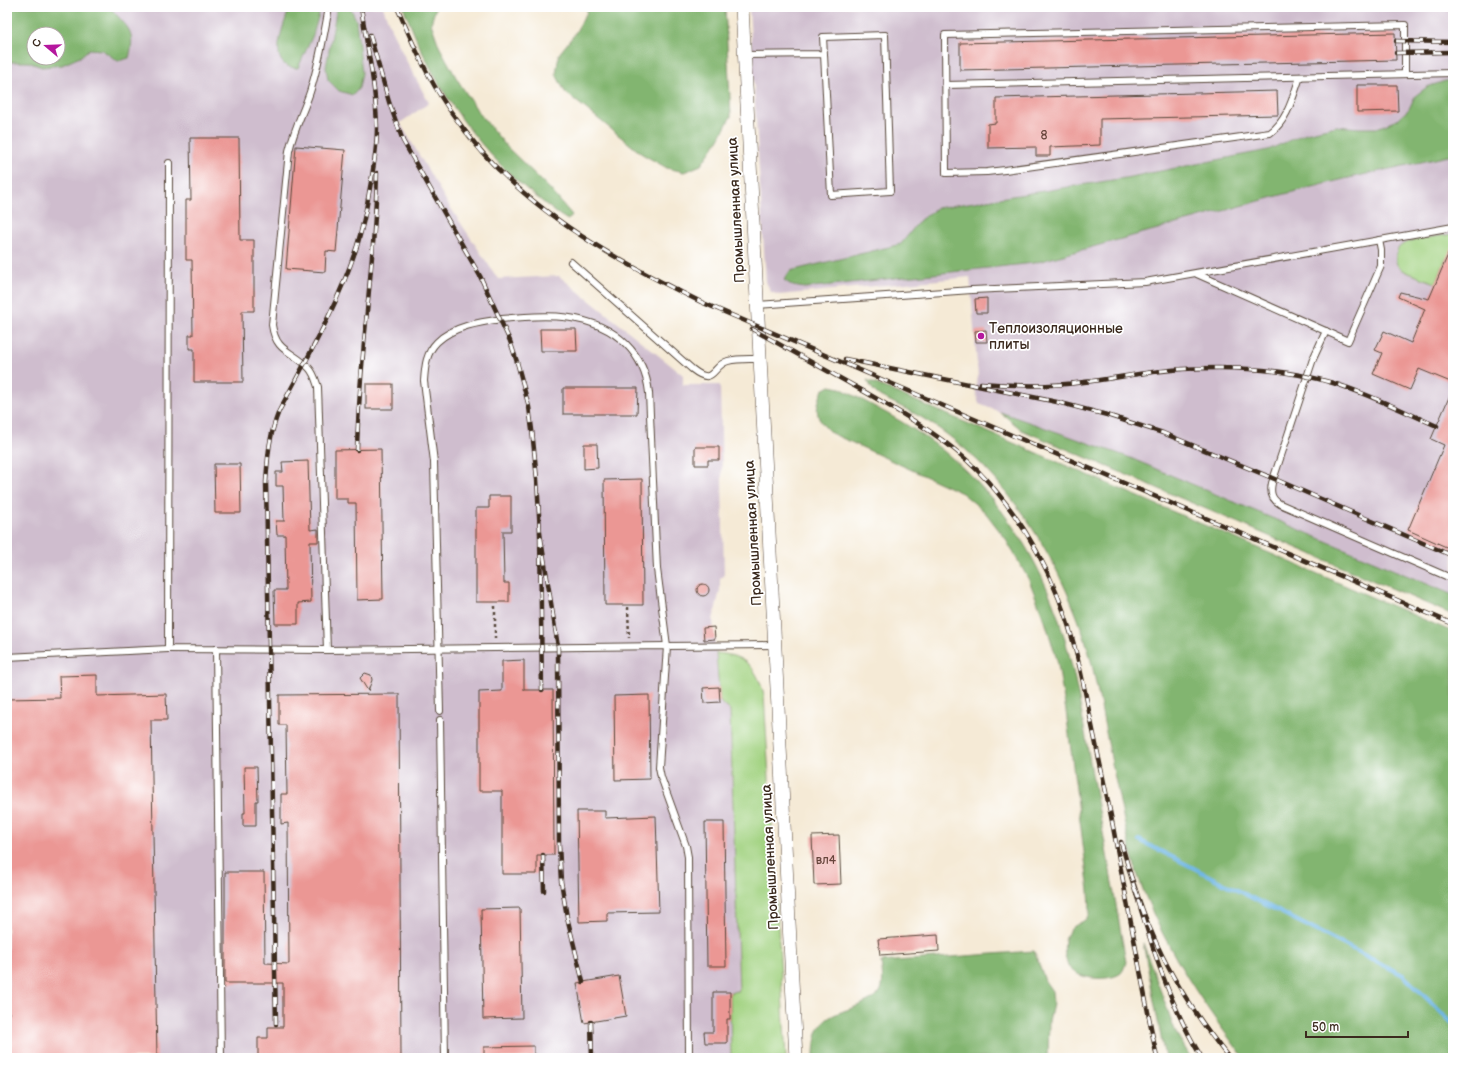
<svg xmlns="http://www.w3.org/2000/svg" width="1460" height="1065" font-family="'Balsamiq Sans',sans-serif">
	<rect width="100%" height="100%" fill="#fff"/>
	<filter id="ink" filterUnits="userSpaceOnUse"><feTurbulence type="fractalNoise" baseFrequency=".025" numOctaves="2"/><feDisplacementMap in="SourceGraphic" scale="8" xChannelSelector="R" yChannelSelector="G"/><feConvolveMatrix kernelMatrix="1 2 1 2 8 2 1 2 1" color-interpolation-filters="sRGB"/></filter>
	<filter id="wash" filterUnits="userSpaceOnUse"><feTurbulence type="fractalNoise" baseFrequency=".012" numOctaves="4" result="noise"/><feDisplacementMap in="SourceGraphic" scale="16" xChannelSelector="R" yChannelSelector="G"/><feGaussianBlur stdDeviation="0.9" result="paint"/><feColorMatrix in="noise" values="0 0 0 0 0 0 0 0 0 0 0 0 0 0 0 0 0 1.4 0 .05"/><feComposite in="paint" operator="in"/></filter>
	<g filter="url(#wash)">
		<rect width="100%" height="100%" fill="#f5ead6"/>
		<!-- industrial -->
		<g fill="#cfbdce" fill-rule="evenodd">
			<path d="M 7,7 L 383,7 L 392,31 L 408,64 L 429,103 L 400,123 L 448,204 L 498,279 L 559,276 L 683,375 L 683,385 L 720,385 L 724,576 L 720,578 L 720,590 L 713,620 L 720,702 L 730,710 L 739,991 L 730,992 L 731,1058 L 7,1058 ZM 34,34 L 58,34 L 58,58 L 34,58 Z"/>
			<polygon points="749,7 1453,7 1453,595 1128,457 1000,412 979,404 975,389 978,377 970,277 779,295 771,292 766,282"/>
		</g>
		<!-- green -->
		<g fill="#a3d382" stroke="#6f7e50">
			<path d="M 1453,234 L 1453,261 L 1446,258 L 1436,283 C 1425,279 1411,275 1401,269 C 1397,266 1396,263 1396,259 C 1396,253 1397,248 1402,245 C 1410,239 1441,236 1453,234 Z"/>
			<path d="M 716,653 C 745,655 757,667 764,695 L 786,1058 L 731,1058 L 730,992 L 739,991 L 730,710 L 720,702 Z"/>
		</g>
		<!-- forest -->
		<g fill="#82b570" stroke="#5e7047" fill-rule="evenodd">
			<path d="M 7,7 L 110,7 C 126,28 137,28 129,58 L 118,61 L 102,50 L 89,49 L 80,57 L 62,65 L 42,67 L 28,62 L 10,62 L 7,65 ZM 34,34 L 58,34 L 58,58 L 34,58 Z"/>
			<path d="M 290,7 L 321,7 L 313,35 L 298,68 C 264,68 284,25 290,7 Z"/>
			<polygon points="337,7 348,7 352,11 356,20 362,73 359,88 353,95 339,91 328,80 326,67"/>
			<path d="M 403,7 L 436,7 L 431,23 L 439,46 L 457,79 L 479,113 L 507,147 L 549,188 L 572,215 L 568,220 C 556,214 545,203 534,195 C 490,160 453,113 428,63 C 418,45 411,26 403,7 Z"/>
			<polygon points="585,7 725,7 731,116 719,139 701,165 684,172 667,168 642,154 565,92 556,74 559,54 574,35 587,12"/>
			<polygon points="1453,80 1453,155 1344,179 1281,195 1034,263 804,288 793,286 784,280 790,271 901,244 920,220 937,208 1125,178 1268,150 1306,133 1336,126 1360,128 1377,128 1397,120 1409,109 1415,96 1427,87 1445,81"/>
			<path d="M 867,380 L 1453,632 L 1453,1058 L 1244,1058 C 1201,1002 1160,941 1137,873 C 1130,852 1126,829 1121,807 C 1111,761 1103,714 1093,669 C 1085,633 1071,599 1055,567 C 1025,510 984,457 929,422 C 917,414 903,408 890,401 C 886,399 880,397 876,393 C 872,390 870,384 867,380 Z"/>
			<path d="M 830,386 L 840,388 C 873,406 906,422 936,445 C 992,488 1034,548 1057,614 C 1075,666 1083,721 1092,774 C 1104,836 1115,899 1126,962 C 1125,965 1124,970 1121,973 C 1110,982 1074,980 1068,965 C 1063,953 1062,936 1073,927 C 1077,924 1083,922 1086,919 C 1092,911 1089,900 1089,891 L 1066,711 L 1057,660 L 1045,621 L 1029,580 L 1005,538 L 985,512 L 962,493 L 831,433 C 815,418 814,410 823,390 Z"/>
			<polygon points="1000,412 1128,457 1453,595 1453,615 1022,430"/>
			<polygon points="1143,943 1176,1033 1191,1058 1165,1058"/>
			<path d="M 1034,951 L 1045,981 L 1052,991 L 1053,1003 L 1049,1021 L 1048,1058 L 814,1058 C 814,1009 837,1018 870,1000 C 875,998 879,995 881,990 C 884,982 882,971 881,962 Z"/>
		</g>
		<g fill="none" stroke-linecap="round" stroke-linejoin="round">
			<!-- stream -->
			<polyline stroke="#70b7e7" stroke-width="4" points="1139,840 1403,975 1453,1024"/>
		</g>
		<g id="blocks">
			<!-- building -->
			<g fill="#eb9794">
				<polygon points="1395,33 1396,60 960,70 960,43"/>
				<polygon points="1357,85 1397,85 1398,111 1357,112"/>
				<polygon points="1277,91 1278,115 1100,119 1100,145 1050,147 1050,156 1036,156 1036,147 988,148 988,124 996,123 996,98"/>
				<polygon points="190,138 239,138 240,240 254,240 254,311 242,311 243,382 194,382 194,349 189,349 189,335 193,335 192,260 186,260 186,200 191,200"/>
				<polygon points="296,146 345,150 336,252 326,251 325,272 286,269"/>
				<polygon points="1453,243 1453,383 1419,369 1410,390 1373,374 1382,353 1375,350 1384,331 1411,343 1425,309 1398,297 1400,292 1429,299"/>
				<polygon points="987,298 987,313 976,313 975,299"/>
				<polygon points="540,329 576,329 577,351 541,351"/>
				<polygon points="986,330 987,342 976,342 975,331"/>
				<rect x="366" y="384" width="27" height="25"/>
				<polygon points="563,388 638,388 637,414 563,414"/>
				<polygon points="1453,388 1453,550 1408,530 1444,445 1431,439"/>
				<polygon points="584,444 597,444 598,468 584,469"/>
				<polygon points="695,447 719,447 719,460 708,460 708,465 695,465"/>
				<polygon points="381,449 383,599 357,600 356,503 348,503 348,499 335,499 335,450"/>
				<polygon points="308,461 310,530 318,529 318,542 310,542 311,602 298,603 298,624 275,624 274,590 286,590 285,535 277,535 276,521 284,521 283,486 276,486 276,472 283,472 282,462"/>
				<polygon points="214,464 240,464 241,513 215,513"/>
				<polygon points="642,479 643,605 605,605 604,480"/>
				<polygon points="489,496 511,496 511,531 503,531 504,583 509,583 509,602 476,602 476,508 489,508"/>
				<circle cx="703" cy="590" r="6"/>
				<polygon points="714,627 715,639 704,640 703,628"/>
				<polygon points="524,660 524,690 553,690 554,855 537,855 537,874 502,874 502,791 479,791 479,692 502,691 502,661"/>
				<polygon points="365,673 371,675 372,680 368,691 360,678"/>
				<polygon points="97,675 97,696 166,694 167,720 151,720 157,1058 10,1058 7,915 7,699 60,698 59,676"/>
				<polygon points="719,687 720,702 704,703 703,688"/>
				<polygon points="399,694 401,1058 258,1058 258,1038 268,1038 268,1027 283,1027 283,983 225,983 225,872 264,872 265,963 289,964 288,823 281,824 281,794 287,794 286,725 279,725 279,695"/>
				<polygon points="649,695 650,779 615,780 614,696"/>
				<polygon points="244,767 257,767 258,801 256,801 256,826 243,826 243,813 245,813"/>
				<polygon points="577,811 605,811 605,818 656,816 659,912 607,913 607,921 579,922"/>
				<polygon points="705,822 724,822 726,966 707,966"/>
				<polygon points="839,835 841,884 814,885 812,836"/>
				<polygon points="520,908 522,1018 483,1019 481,909"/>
				<polygon points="938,935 939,951 880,955 878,939"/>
				<polygon points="619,976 626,1016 584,1023 577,983"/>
				<polygon points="713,992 730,992 730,1019 727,1019 727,1043 705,1043 704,1032 713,1032"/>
				<polygon points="534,1046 534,1058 484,1058 484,1047"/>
			</g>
		</g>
	</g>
	<g filter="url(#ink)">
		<use href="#blocks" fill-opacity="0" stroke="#57473a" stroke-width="1"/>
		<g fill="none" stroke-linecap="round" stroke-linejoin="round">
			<!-- lane casing -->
			<g stroke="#57473a" stroke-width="8">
				<g id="lane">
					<polyline points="744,55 824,54 823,37 885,35 890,191 831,195 824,54"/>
					<path d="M 1300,77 C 1293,96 1288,120 1270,133 L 1005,170 L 987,172 L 946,173 L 945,35 L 1405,25 L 1405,74"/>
					<polyline points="946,85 1453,73"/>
					<polyline points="169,163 168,649 327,650 667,646 659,767 661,777 686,846 688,857 689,1058"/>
					<path d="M 571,262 L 692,369 C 715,387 711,366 728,361 C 738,358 750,359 760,359"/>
					<polyline points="1197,274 1348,341 1381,266 1381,250 1379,240"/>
					<polyline points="757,305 972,290 1145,282 1453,227"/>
					<path d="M 1326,331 L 1313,359 L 1272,483 C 1270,492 1271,499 1280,504 L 1453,579"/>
					<polyline points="216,649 221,1058"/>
					<path d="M 327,650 L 318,387 C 316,381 314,373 309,368 C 292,350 276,353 272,325 L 289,151 C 294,129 303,113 310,92 C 319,64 324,36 329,7"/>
					<polyline points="7,657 168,649"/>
					<path d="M 440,711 L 434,462 L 424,381 C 425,366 426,353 437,342 C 453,326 481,322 502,319 C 545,314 594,312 626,344 C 640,358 647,373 649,393 L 657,569 L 667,646 L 775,645"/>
					<polyline points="440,720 445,1058"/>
				</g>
			</g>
			<!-- street casing -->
			<g stroke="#57473a" stroke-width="14">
				<polyline id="street" points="742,7 796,1058"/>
			</g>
			<!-- path -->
			<g stroke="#57473a" stroke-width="2.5" stroke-dasharray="3 3" stroke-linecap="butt">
				<polyline points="495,606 495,639"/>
				<polyline points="628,607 629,638"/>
			</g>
			<!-- lane -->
			<use href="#lane" stroke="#fff" stroke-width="6"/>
			<!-- street -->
			<use href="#street" stroke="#fff" stroke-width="13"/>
			<!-- rail casing -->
			<g stroke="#3b2a1e" stroke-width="4.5">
				<g id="rail">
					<path d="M 397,7 C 412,42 427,77 449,109 C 464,130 480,152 499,170 C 557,228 628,266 701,302 L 1453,624"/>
					<polyline points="370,35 389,102 403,141 480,276 510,341 517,362 529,407 532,430 537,479 540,533"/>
					<polyline points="1396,41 1453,42"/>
					<polyline points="1396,53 1453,52"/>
					<path d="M 752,329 C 790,350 828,371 865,392 C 905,415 946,438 978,471 C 1013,507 1041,553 1059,599 C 1074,637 1082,676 1090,716 C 1097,749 1104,783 1111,816 C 1126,897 1141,978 1157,1058"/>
					<polyline points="845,359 1057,402 1107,415 1163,433 1277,480 1453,556"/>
					<path d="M 981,383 C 1015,386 1050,387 1084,382 C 1117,378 1150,371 1183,369 C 1232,366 1286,369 1333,383 C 1369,394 1403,411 1437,426"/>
					<path d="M 357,450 C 359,357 375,265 377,173"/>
					<polyline points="542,690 540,533 558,647 559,845 561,881 567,917 583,982"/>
					<polyline points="1121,842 1130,873"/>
					<polyline points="543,855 544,891"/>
					<polyline points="591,1022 592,1058"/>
					<path d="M 276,1024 L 266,482 C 268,454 269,436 279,411 C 308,357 338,305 357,246 C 362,229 366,211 369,193 C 373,172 377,149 377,127 C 376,87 367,47 361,7"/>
					<path d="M 1202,1058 C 1167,1001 1149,937 1130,873 C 1137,893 1143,914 1152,933 C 1171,979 1198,1019 1229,1058"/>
				</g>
			</g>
			<!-- rail -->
			<use href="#rail" stroke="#fff" stroke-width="3" stroke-dasharray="9" stroke-linecap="butt"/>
		</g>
	</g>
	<!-- markers -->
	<circle fill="#b5179e" stroke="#fff" stroke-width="1.5" cx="981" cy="336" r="4"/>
	<g text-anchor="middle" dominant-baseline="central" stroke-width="3.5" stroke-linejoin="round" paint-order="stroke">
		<!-- number labels -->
		<g font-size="12" fill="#67453c">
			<text x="1044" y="135">8</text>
			<text x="826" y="860">вл4</text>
		</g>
		<!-- street labels -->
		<g font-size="14" fill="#3b2a1e" stroke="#fff">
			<text transform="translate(736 210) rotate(-93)">Промышленная улица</text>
			<text transform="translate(753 533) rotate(-93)">Промышленная улица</text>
			<text transform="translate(770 857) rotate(-93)">Промышленная улица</text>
		</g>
		<!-- poi labels -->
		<g font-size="14" fill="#3b2a1e" stroke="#fff" text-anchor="start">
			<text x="989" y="328">Теплоизоляционные<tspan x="989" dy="16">плиты</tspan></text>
		</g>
	</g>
	<!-- margin -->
	<rect width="1460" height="1065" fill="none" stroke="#fff" stroke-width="24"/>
	<!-- north arrow -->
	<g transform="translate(46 46) rotate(289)"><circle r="19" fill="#ffffff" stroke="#b1aaa5"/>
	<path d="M0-3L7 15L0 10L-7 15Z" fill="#b5179e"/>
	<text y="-6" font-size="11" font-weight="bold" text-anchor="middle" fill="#3b2a1e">С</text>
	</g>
	<!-- scale -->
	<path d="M1306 1031v6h102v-6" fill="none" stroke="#3b2a1e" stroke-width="2"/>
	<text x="1312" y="1031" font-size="12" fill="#3b2a1e" stroke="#ffffff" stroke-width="3" paint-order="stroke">50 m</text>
</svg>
